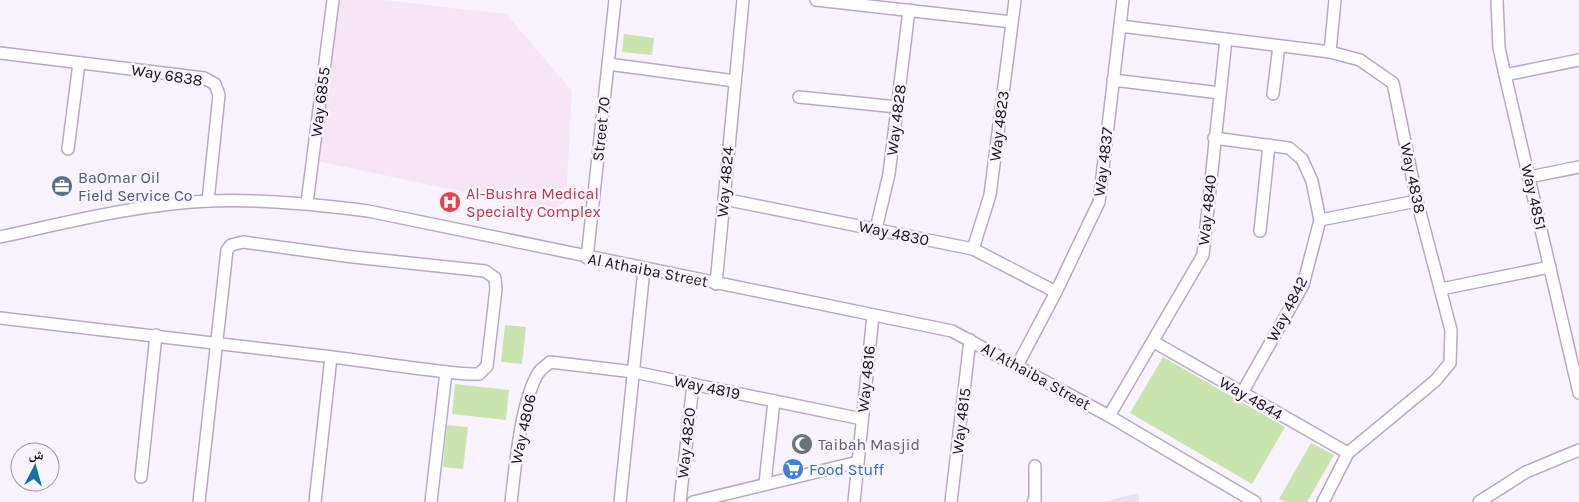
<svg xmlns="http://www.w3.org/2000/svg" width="1579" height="502" font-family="Karla,'Noto Naskh Arabic',sans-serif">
	<rect width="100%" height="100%" fill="#f8f3ff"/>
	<!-- built -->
	<polygon fill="#e9e2f1" points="1138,493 1139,502 1103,502"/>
	<!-- industrial -->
	<polygon fill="#f6e5f7" points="336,0 384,0 506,14 572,91 566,201 553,211 317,161"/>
	<!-- green -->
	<g fill="#c9e4ad">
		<polygon points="624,34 654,38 652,55 622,52"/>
		<polygon points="505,325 526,327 522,364 501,362"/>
		<polygon points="1163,357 1285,427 1252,484 1130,413"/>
		<polygon points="455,384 509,390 506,420 452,414"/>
		<polygon points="447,425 468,427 463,469 443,467"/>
		<polygon points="1311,443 1334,455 1307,502 1285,502 1279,499"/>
	</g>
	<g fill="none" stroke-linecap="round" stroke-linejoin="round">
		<!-- minor casing -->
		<g stroke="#b8aac7" stroke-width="14">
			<g id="minor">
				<polyline points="816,0 1012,22"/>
				<polyline points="1497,0 1499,48 1505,75 1579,393"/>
				<polyline points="1120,26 1330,52 1360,60 1393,83 1417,201 1451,330 1450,363 1435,381 1348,453 1323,502"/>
				<polyline points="1330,52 1335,0"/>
				<polyline points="0,53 204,78 215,84 219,95 208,201"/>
				<polyline points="608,64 735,81"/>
				<polyline points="1505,75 1579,60"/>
				<polyline points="1113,80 1220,93"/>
				<polyline points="1273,94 1279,46"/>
				<polyline points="799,97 897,107"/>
				<polyline points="1214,138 1289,148 1302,159 1312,181 1320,220 1303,285 1242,393"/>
				<polyline points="68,149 79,63"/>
				<polyline points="1529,177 1579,167"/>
				<polyline points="724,199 973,249 1056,292"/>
				<polyline points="307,203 333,0"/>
				<polyline points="1320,220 1417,201"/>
				<polyline points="876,229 889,174 909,10"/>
				<polyline points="1260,231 1269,145"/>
				<path d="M 0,237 C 69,222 139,204 209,201 C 263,199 315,204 368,211 L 952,331 L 1109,416 L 1255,502"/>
				<polyline points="973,249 990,195 1015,0"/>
				<polyline points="587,258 615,0"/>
				<polyline points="716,284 743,0"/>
				<polyline points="1441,289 1550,267"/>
				<path d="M 0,318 C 108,330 216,343 324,356 C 357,360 390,365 422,369 C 441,371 460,375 479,374 L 487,366 L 496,289 L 495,278 L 485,271 L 353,257 L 243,242 L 231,245 L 227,250 L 199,502"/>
				<polyline points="1154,342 1348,453"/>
				<polyline points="1017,366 1056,292 1099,202 1123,0"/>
				<polyline points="1109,416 1203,255 1226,39"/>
				<polyline points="141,477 156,335"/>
				<polyline points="765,483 774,401"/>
				<polyline points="315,502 331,357"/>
				<polyline points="431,502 446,372"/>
				<path d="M 511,502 C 515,469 521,399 539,372 C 542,368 547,365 550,362 L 634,372 L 862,419"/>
				<polyline points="620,502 644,269"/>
				<polyline points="680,502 693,384"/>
				<polyline points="693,502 858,462"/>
				<polyline points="854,502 873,315"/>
				<polyline points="951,502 970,340"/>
				<polyline points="1033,502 1035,500 1035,466"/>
				<polyline points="1479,502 1526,472 1579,450"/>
			</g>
		</g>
		<!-- minor -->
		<use href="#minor" stroke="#fff" stroke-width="11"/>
	</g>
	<!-- icons -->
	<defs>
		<g id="office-disc" transform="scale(1.125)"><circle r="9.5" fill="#5c6f8a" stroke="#f8f3ff"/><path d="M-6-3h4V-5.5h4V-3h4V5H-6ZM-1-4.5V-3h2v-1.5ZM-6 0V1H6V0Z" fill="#fff"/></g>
		<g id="hospital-disc" transform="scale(1.125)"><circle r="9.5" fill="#e0444e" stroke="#f8f3ff"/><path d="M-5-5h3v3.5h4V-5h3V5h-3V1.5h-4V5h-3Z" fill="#fff"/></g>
		<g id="mosque-disc" transform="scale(1.125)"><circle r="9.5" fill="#6b7280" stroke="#f8f3ff"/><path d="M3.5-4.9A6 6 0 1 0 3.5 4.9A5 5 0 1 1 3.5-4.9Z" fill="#fff"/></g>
		<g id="supermarket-disc" transform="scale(1.125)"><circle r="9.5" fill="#3f7fe0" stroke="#f8f3ff"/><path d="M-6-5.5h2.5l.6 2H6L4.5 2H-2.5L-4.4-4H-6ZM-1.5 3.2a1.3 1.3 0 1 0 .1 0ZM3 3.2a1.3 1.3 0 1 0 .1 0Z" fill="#fff"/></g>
	</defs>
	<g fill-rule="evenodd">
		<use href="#office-disc" x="62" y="186"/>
		<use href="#hospital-disc" x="450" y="202"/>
		<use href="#mosque-disc" x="802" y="444"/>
		<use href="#supermarket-disc" x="793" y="469"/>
	</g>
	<g text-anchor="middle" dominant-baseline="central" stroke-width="5" stroke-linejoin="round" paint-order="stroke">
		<!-- street labels -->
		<g font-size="16" fill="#17121c" stroke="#f8f3ff">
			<text transform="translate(167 75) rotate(9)">Way 6838</text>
			<text transform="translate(320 102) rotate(-83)">Way 6855</text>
			<text transform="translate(896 120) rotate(-83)">Way 4828</text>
			<text transform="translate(999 126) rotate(-83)">Way 4823</text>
			<text transform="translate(601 129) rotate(-84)">Street 70</text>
			<text transform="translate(1103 162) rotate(-83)">Way 4837</text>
			<text transform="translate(1413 178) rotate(78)">Way 4838</text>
			<text transform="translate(725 182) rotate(-85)">Way 4824</text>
			<text transform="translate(1534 197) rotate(77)">Way 4851</text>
			<text transform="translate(1207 210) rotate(-84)">Way 4840</text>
			<text transform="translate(894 233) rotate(12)">Way 4830</text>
			<text transform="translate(648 270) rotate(11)">Al Athaiba Street</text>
			<text transform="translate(1287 309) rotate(-63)">Way 4842</text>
			<text transform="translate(1036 376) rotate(29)">Al Athaiba Street</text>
			<text transform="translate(866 379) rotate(-84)">Way 4816</text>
			<text transform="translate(707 387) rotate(12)">Way 4819</text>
			<text transform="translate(1251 398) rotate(30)">Way 4844</text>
			<text transform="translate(961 421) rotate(-83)">Way 4815</text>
			<text transform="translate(523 429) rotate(-78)">Way 4806</text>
			<text transform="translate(686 443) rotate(-84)">Way 4820</text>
		</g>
		<!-- service labels -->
		<g font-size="16" fill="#4e5e75" stroke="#f8f3ff" text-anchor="start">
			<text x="78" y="177">BaOmar Oil<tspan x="78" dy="18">Field Service Co</tspan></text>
		</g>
		<!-- health labels -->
		<g font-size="16" fill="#be3a42" stroke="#f8f3ff" text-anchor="start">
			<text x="466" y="193">Al-Bushra Medical<tspan x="466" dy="18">Specialty Complex</tspan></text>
		</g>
		<!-- worship labels -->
		<g font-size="16" fill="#5b616d" stroke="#f8f3ff" text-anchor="start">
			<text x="818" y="444">Taibah Masjid</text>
		</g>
		<!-- shop labels -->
		<g font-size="16" fill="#366cbe" stroke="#f8f3ff" text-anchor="start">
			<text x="809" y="469">Food Stuff</text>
		</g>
	</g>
	<!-- north arrow -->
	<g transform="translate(35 467) rotate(6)"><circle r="24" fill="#f8f3ff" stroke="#9e99a4"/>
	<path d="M0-4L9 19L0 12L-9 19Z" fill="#1273a0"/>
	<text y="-8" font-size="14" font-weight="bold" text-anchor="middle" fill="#17121c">ش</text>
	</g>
</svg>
